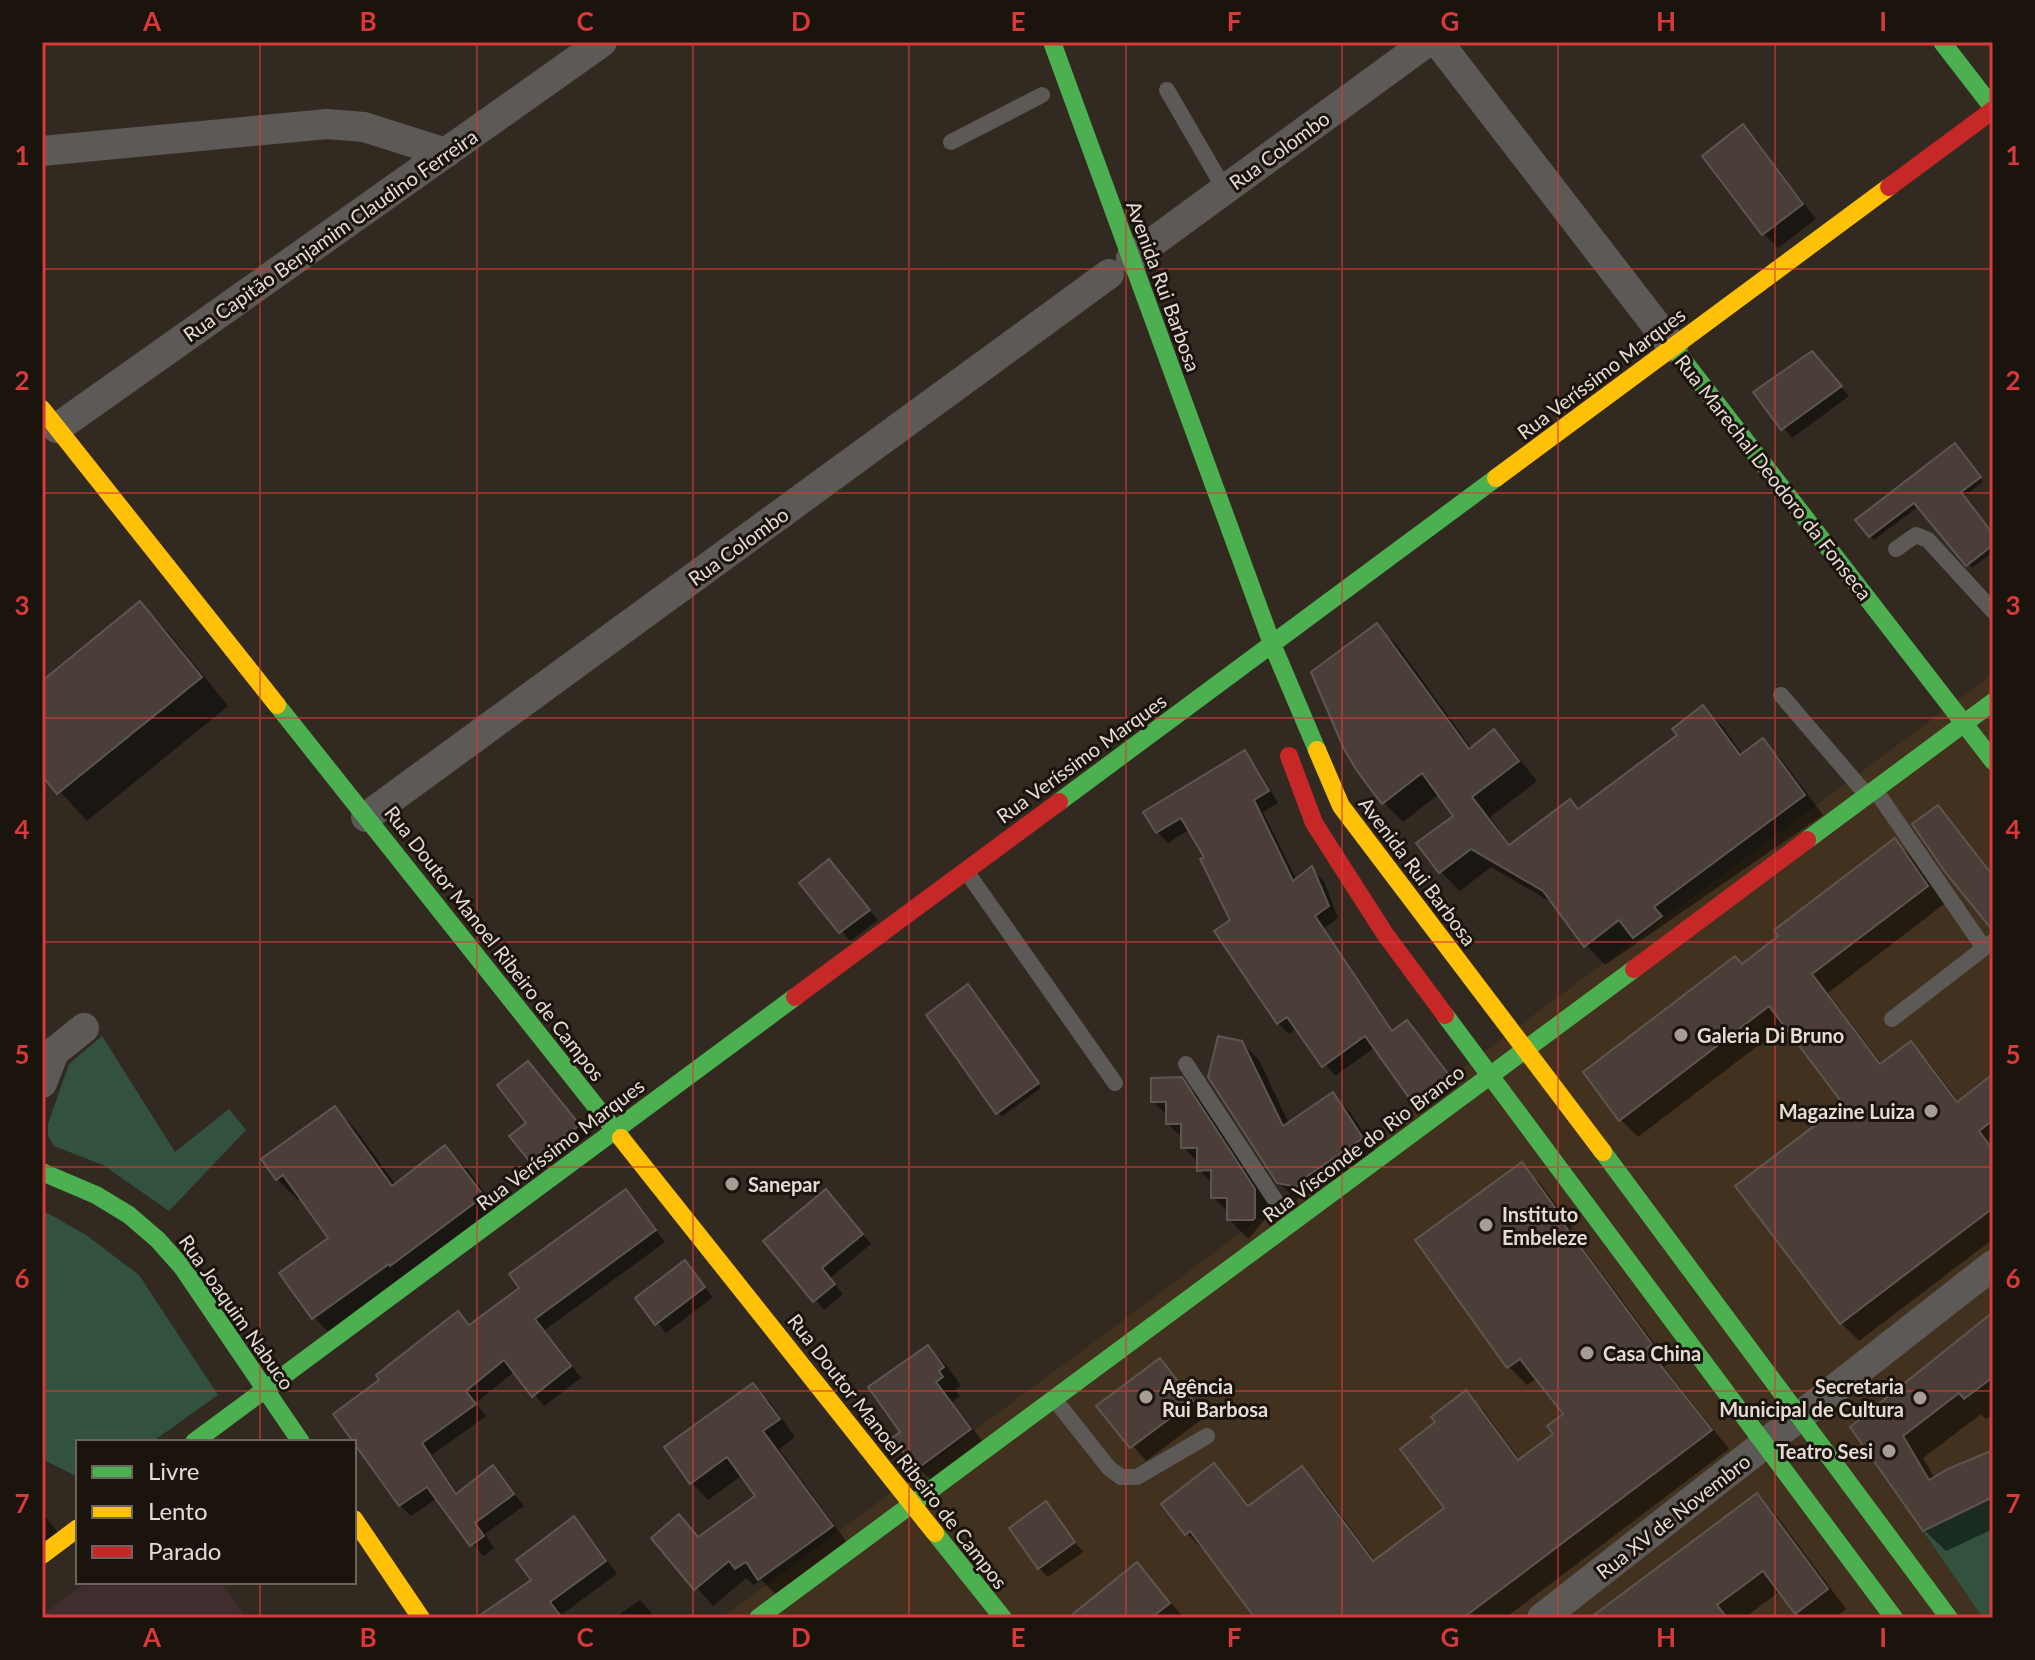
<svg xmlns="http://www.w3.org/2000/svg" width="2035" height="1660" font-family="Lato,sans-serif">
	<rect width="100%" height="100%" fill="#322a21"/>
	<!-- built -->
	<polygon fill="#42311e" points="1993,674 1993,1618 722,1618"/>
	<!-- education -->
	<polygon fill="#402d2e" points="87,1582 220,1582 246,1618 42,1618 42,1615"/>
	<!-- green -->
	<g fill="#32513e">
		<polygon points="102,1036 175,1152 229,1109 246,1130 169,1211 103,1165 54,1146 48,1136 48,1124 69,1064"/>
		<polygon points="42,1210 86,1235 139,1275 218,1395 152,1442 78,1442 78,1477 42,1459"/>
		<polygon points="1993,1499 1993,1618 1983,1618 1923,1531"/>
	</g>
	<!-- shadow -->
	<g fill="#0007">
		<polygon points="1743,127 1757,141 1816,219 1778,248 1764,234 1704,156"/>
		<polygon points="1821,363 1849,396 1792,438 1756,392"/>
		<polygon points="1959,450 1983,482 1963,497 1993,536 1993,552 1972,568 1919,506 1874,540 1858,520"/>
		<polygon points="140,604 168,632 228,706 87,821 42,772 42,684"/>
		<polygon points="1377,626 1397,645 1472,749 1494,732 1513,751 1537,781 1490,817 1511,846 1570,801 1580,811 1680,736 1703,708 1723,727 1743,755 1763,741 1782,760 1823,815 1605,965 1586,945 1556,905 1491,867 1460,891 1440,871 1456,816 1439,794 1403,822 1384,803 1346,748"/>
		<polygon points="1244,753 1255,764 1278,803 1263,812 1297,881 1312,869 1324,881 1338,918 1324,928 1394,1032 1407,1022 1458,1086 1424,1111 1375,1047 1335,1076 1297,1028 1289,1034 1278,1023 1207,857 1190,829 1168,843 1157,832"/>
		<polygon points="1938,807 1993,875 1993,928"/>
		<polygon points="1894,840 1912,858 1944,904 1828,993 1883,1065 1911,1044 1928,1061 1959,1102 1993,1077 1993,1239 1859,1341 1841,1323 1738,1187 1846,1104 1785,1025 1638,1137 1621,1120 1743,966"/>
		<polygon points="838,871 878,920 850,941 802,883"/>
		<polygon points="972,991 1041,1088 1002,1116 998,1112"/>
		<polygon points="1241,1042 1259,1060 1289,1124 1332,1095 1350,1112 1379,1156 1296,1200 1278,1181"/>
		<polygon points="537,1072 587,1136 540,1170 531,1161 529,1123"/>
		<polygon points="1181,1079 1201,1099 1273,1210 1248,1239 1229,1219 1229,1213 1213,1197 1213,1184 1199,1170 1199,1163 1183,1147 1183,1138 1168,1124 1168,1116 1153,1102"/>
		<polygon points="335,1108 356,1130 396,1185 445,1148 467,1169 504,1218 335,1339 314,1317 331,1239 302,1198 298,1200 277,1179"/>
		<polygon points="1522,1165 1540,1183 1573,1228 1570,1230 1669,1363 1664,1367 1729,1449 1505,1618 1257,1618 1207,1550 1205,1552 1187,1533 1214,1465 1251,1507 1302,1469 1320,1487 1376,1562 1447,1509 1438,1423 1466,1393 1484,1411 1521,1461 1555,1434 1566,1414 1537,1378 1527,1385 1509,1367 1418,1241"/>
		<polygon points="626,1191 665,1242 545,1330 581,1378 544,1406 515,1371 476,1403 486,1416 432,1455 458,1494 493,1468 524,1506 485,1534 494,1548 483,1556 437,1498 411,1516 400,1505 336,1415 470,1327 521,1288"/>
		<polygon points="835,1201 871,1244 830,1278 843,1294 824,1310 766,1241"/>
		<polygon points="685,1263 713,1297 666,1333 638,1298"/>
		<polygon points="1993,1314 1993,1414 1986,1419 1981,1414 1923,1458 1935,1479 1993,1450 1993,1529 1946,1551 1924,1530 1853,1427"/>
		<polygon points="928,1347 947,1366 961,1386 955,1390 960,1396 952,1402 988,1448 937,1486 918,1468 902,1433"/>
		<polygon points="1160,1360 1206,1416 1146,1461 1099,1406"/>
		<polygon points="753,1385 770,1402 795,1437 779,1449 848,1544 777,1595 761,1580 754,1585 746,1578 713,1606 654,1538 679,1517 700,1538 758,1497 742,1475 708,1500 691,1482"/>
		<polygon points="1757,1495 1776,1515 1846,1609 1834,1618 1801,1618 1780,1591 1744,1618 1594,1618"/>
		<polygon points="1046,1504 1083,1552 1048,1577 1039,1568"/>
		<polygon points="42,1512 62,1538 42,1553"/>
		<polygon points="574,1519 586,1531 617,1574 561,1615 563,1618 479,1618 534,1581"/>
		<polygon points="1137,1564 1184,1618 1071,1618"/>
		<polygon points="640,1600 656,1618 614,1618"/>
	</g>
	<!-- building -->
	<g fill="#4b3e38" stroke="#5d5550" stroke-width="2">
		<polygon points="1743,124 1803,204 1762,235 1702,156"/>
		<polygon points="1812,351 1842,386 1781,430 1753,392"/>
		<polygon points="1955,443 1981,477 1961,492 1993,534 1993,545 1966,566 1914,503 1869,537 1855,520"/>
		<polygon points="140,601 202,677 57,794 42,776 42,681"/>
		<polygon points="1377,623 1469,749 1494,729 1519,761 1472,797 1509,845 1570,799 1578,809 1677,735 1672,729 1703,705 1740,755 1763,738 1805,795 1654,907 1662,916 1633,938 1619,920 1584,947 1543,891 1471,849 1439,873 1416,843 1453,816 1422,773 1382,804 1357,771 1344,749 1311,672"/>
		<polygon points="1245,750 1269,791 1254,800 1293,881 1312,866 1313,868 1329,906 1315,916 1392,1031 1407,1020 1449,1075 1412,1102 1365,1036 1322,1067 1287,1017 1277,1024 1214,931 1230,920 1200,859 1204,857 1181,818 1156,833 1143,812"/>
		<polygon points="1938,805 1993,876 1993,931 1945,872 1912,824"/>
		<polygon points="1895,838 1928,886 1812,974 1880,1064 1911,1041 1957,1102 1993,1074 1993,1120 1979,1131 1993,1150 1993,1208 1840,1324 1735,1186 1843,1104 1769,1006 1619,1121 1583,1072 1735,956 1742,964 1778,936 1774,930"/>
		<polygon points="829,859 870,910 839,933 799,883"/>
		<polygon points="968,984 1039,1083 996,1114 926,1015"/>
		<polygon points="1218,1036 1242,1041 1283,1126 1333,1092 1363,1138 1303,1179 1297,1187 1277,1183 1208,1077"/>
		<polygon points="528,1061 580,1125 530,1162 509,1136 526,1123 497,1085"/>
		<polygon points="1182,1077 1255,1189 1255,1218 1253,1220 1227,1220 1227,1198 1211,1198 1211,1170 1197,1171 1197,1148 1181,1148 1181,1124 1166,1124 1166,1102 1151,1102 1151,1078"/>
		<polygon points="335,1106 392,1186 445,1145 484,1196 390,1266 389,1264 312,1319 279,1273 328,1238 283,1175 276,1180 261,1159"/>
		<polygon points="1522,1162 1556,1209 1554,1211 1652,1344 1647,1348 1712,1430 1463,1618 1255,1618 1190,1531 1185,1535 1161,1504 1214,1463 1248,1506 1302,1466 1373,1561 1444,1508 1400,1449 1435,1422 1431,1417 1466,1390 1518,1460 1553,1434 1547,1426 1563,1414 1520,1359 1507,1368 1415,1240"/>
		<polygon points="626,1189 656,1230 535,1319 571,1366 532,1397 504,1360 466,1391 476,1404 422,1443 456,1494 493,1465 514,1494 475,1523 484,1536 470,1546 427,1487 399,1506 333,1414 379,1380 376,1375 458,1311 469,1325 519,1288 509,1274"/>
		<polygon points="826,1189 863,1234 822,1268 835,1284 813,1302 763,1241"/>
		<polygon points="685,1260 705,1287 655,1325 635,1298"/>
		<polygon points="1993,1312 1993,1377 1964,1399 1959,1393 1903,1436 1929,1480 1948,1469 1993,1450 1993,1497 1923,1531 1850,1427"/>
		<polygon points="928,1345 944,1367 939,1371 943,1377 936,1382 971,1429 917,1469 892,1438 900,1432 868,1387"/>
		<polygon points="1160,1358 1193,1401 1130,1448 1096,1406"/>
		<polygon points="753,1383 780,1419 763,1431 833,1526 758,1580 746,1562 735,1569 729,1561 694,1590 651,1538 679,1514 698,1537 755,1496 727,1457 690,1484 664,1447"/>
		<polygon points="1757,1493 1828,1589 1795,1614 1763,1571 1717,1605 1727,1618 1590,1618"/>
		<polygon points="1046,1501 1075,1542 1038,1569 1009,1528"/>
		<polygon points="574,1516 606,1561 550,1602 562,1618 476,1618 531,1580 516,1560"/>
		<polygon points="1137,1562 1170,1603 1151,1618 1068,1618"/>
	</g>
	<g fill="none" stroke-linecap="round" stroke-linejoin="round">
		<!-- lane -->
		<g stroke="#5c5957" stroke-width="16">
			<polyline points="1167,90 1225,190"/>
			<polyline points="951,142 1042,95"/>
			<polyline points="1896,549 1916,535 1928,540 1993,611"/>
			<polyline points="1781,695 1866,794"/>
			<polyline points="1876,791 1984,948"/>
			<polyline points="966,871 1115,1083"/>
			<polyline points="1892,1019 1992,942"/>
			<polyline points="1186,1064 1290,1223"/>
			<polyline points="1055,1400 1109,1468 1121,1477 1137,1477 1207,1436"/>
		</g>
		<!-- street -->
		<g stroke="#5c5957" stroke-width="30">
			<polyline points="1438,42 1673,347"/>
			<polyline points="42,151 327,124 364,127 446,153"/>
			<polyline points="1131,258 1427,42"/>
			<polyline points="57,428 602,42"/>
			<polyline points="366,817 1109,274"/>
			<polyline points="42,1083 54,1052 84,1028"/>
			<polyline points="1542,1618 1993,1265"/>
		</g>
		<!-- fast -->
		<g stroke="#4caf50" stroke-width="18">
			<polyline points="1052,42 1272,644 1317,750"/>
			<polyline points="1942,42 1993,108"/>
			<polyline points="1673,347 1993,761"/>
			<polyline points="277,705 621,1138"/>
			<polyline points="1059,802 1496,478"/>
			<polyline points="1807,840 1993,702"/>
			<polyline points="1445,1015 1894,1618"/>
			<polyline points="1603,1152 1949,1618"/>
			<polyline points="42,1172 96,1195 129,1215 158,1240 182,1267 301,1442"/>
			<polyline points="194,1442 795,997"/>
			<polyline points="935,1533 1003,1618"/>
			<polyline points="758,1618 1634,969"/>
		</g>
		<!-- slow -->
		<g stroke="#ffc107" stroke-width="18">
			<polyline points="42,409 277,705"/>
			<polyline points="1496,478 1889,187"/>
			<polyline points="1317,750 1341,806 1603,1152"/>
			<polyline points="621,1138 935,1533"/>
			<polyline points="354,1519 421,1618"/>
			<polyline points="42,1555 78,1528"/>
		</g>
		<!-- jam -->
		<g stroke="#c62828" stroke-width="18">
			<polyline points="1889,187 1993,110"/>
			<polyline points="1289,756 1314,823 1385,934 1445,1015"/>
			<polyline points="1634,969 1807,840"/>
			<polyline points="795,997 1059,802"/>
		</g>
	</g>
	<!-- grid -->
	<path fill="none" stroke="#d83a39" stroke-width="2" stroke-opacity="0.55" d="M 260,42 L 260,1442M 477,42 L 477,1618M 693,42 L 693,1618M 909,42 L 909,1618M 1126,42 L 1126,1618M 1342,42 L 1342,1618M 1558,42 L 1558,1618M 1775,42 L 1775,1618M 42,269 L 1993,269M 42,493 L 1993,493M 42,718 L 1993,718M 42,942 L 1993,942M 42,1167 L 1993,1167M 42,1391 L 1993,1391M 260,1582 L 260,1618"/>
	<!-- markers -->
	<g fill="#a69e95" stroke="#1a140d" stroke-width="3">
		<circle cx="1681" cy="1035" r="8"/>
		<circle cx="1931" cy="1111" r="8"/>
		<circle cx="732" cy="1184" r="8"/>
		<circle cx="1486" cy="1225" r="8"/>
		<circle cx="1587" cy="1353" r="8"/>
		<circle cx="1146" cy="1397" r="8"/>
		<circle cx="1920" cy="1398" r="8"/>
		<circle cx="1889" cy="1451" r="8"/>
	</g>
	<g text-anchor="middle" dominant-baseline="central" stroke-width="6" stroke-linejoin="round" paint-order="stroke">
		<!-- street labels -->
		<g font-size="20" fill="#e5dcd3" stroke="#1a140d">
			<text transform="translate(1279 150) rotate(-36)">Rua Colombo</text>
			<text transform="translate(330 235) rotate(-35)">Rua Capitão Benjamim Claudino Ferreira</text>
			<text transform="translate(1164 286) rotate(70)">Avenida Rui Barbosa</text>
			<text transform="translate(1601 373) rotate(-37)">Rua Veríssimo Marques</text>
			<text transform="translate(1774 477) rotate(52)">Rua Marechal Deodoro da Fonseca</text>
			<text transform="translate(738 546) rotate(-36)">Rua Colombo</text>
			<text transform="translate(1081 758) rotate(-36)">Rua Veríssimo Marques</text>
			<text transform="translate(1418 871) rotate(53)">Avenida Rui Barbosa</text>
			<text transform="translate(495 943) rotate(52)">Rua Doutor Manoel Ribeiro de Campos</text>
			<text transform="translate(1363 1143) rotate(-37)">Rua Visconde do Rio Branco</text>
			<text transform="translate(560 1144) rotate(-37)">Rua Veríssimo Marques</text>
			<text transform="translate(237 1312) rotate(55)">Rua Joaquim Nabuco</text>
			<text transform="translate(898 1451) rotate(52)">Rua Doutor Manoel Ribeiro de Campos</text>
			<text transform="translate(1673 1516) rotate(-38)">Rua XV de Novembro</text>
		</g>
		<!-- poi labels -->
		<g font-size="20" font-weight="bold" fill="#e5dcd3" stroke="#1a140d" text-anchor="start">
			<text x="1697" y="1035">Galeria Di Bruno</text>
			<text x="1915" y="1111" text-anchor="end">Magazine Luiza</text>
			<text x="748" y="1184">Sanepar</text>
			<text x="1502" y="1214">Instituto<tspan x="1502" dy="23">Embeleze</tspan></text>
			<text x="1603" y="1353">Casa China</text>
			<text x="1162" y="1386">Agência<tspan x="1162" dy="23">Rui Barbosa</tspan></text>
			<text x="1904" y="1386" text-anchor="end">Secretaria<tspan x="1904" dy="23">Municipal de Cultura</tspan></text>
			<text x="1873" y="1451" text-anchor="end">Teatro Sesi</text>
		</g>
	</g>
	<!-- border -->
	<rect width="2035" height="1660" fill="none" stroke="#1a140d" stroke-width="88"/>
	<!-- legend -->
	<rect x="76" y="1440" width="280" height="144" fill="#1a140d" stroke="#6b645c" stroke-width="2"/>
	<rect x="92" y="1466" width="40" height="12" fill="#4caf50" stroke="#6b645c" stroke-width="2"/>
	<text x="148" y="1480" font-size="24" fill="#e5dcd3">Livre</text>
	<rect x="92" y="1506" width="40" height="12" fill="#ffc107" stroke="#6b645c" stroke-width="2"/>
	<text x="148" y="1520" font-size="24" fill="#e5dcd3">Lento</text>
	<rect x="92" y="1546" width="40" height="12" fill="#c62828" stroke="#6b645c" stroke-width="2"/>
	<text x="148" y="1560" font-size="24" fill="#e5dcd3">Parado</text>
	<rect x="44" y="44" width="1947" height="1572" fill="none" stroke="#d83a39" stroke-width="3"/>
	<g font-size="26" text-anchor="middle" font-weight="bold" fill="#d83a39">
		<text x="152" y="31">A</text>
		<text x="368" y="31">B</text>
		<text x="585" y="31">C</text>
		<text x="801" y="31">D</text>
		<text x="1018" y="31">E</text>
		<text x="1234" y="31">F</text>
		<text x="1450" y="31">G</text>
		<text x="1666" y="31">H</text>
		<text x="1883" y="31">I</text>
		<text x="22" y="165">1</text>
		<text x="2013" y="165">1</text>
		<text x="22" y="390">2</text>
		<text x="2013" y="390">2</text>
		<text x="22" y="615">3</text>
		<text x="2013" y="615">3</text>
		<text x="22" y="839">4</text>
		<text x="2013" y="839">4</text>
		<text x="22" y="1064">5</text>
		<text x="2013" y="1064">5</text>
		<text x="22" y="1288">6</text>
		<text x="2013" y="1288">6</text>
		<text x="22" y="1513">7</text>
		<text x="2013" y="1513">7</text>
		<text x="152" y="1647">A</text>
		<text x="368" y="1647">B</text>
		<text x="585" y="1647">C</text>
		<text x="801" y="1647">D</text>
		<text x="1018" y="1647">E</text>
		<text x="1234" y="1647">F</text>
		<text x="1450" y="1647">G</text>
		<text x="1666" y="1647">H</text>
		<text x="1883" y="1647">I</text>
	</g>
</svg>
